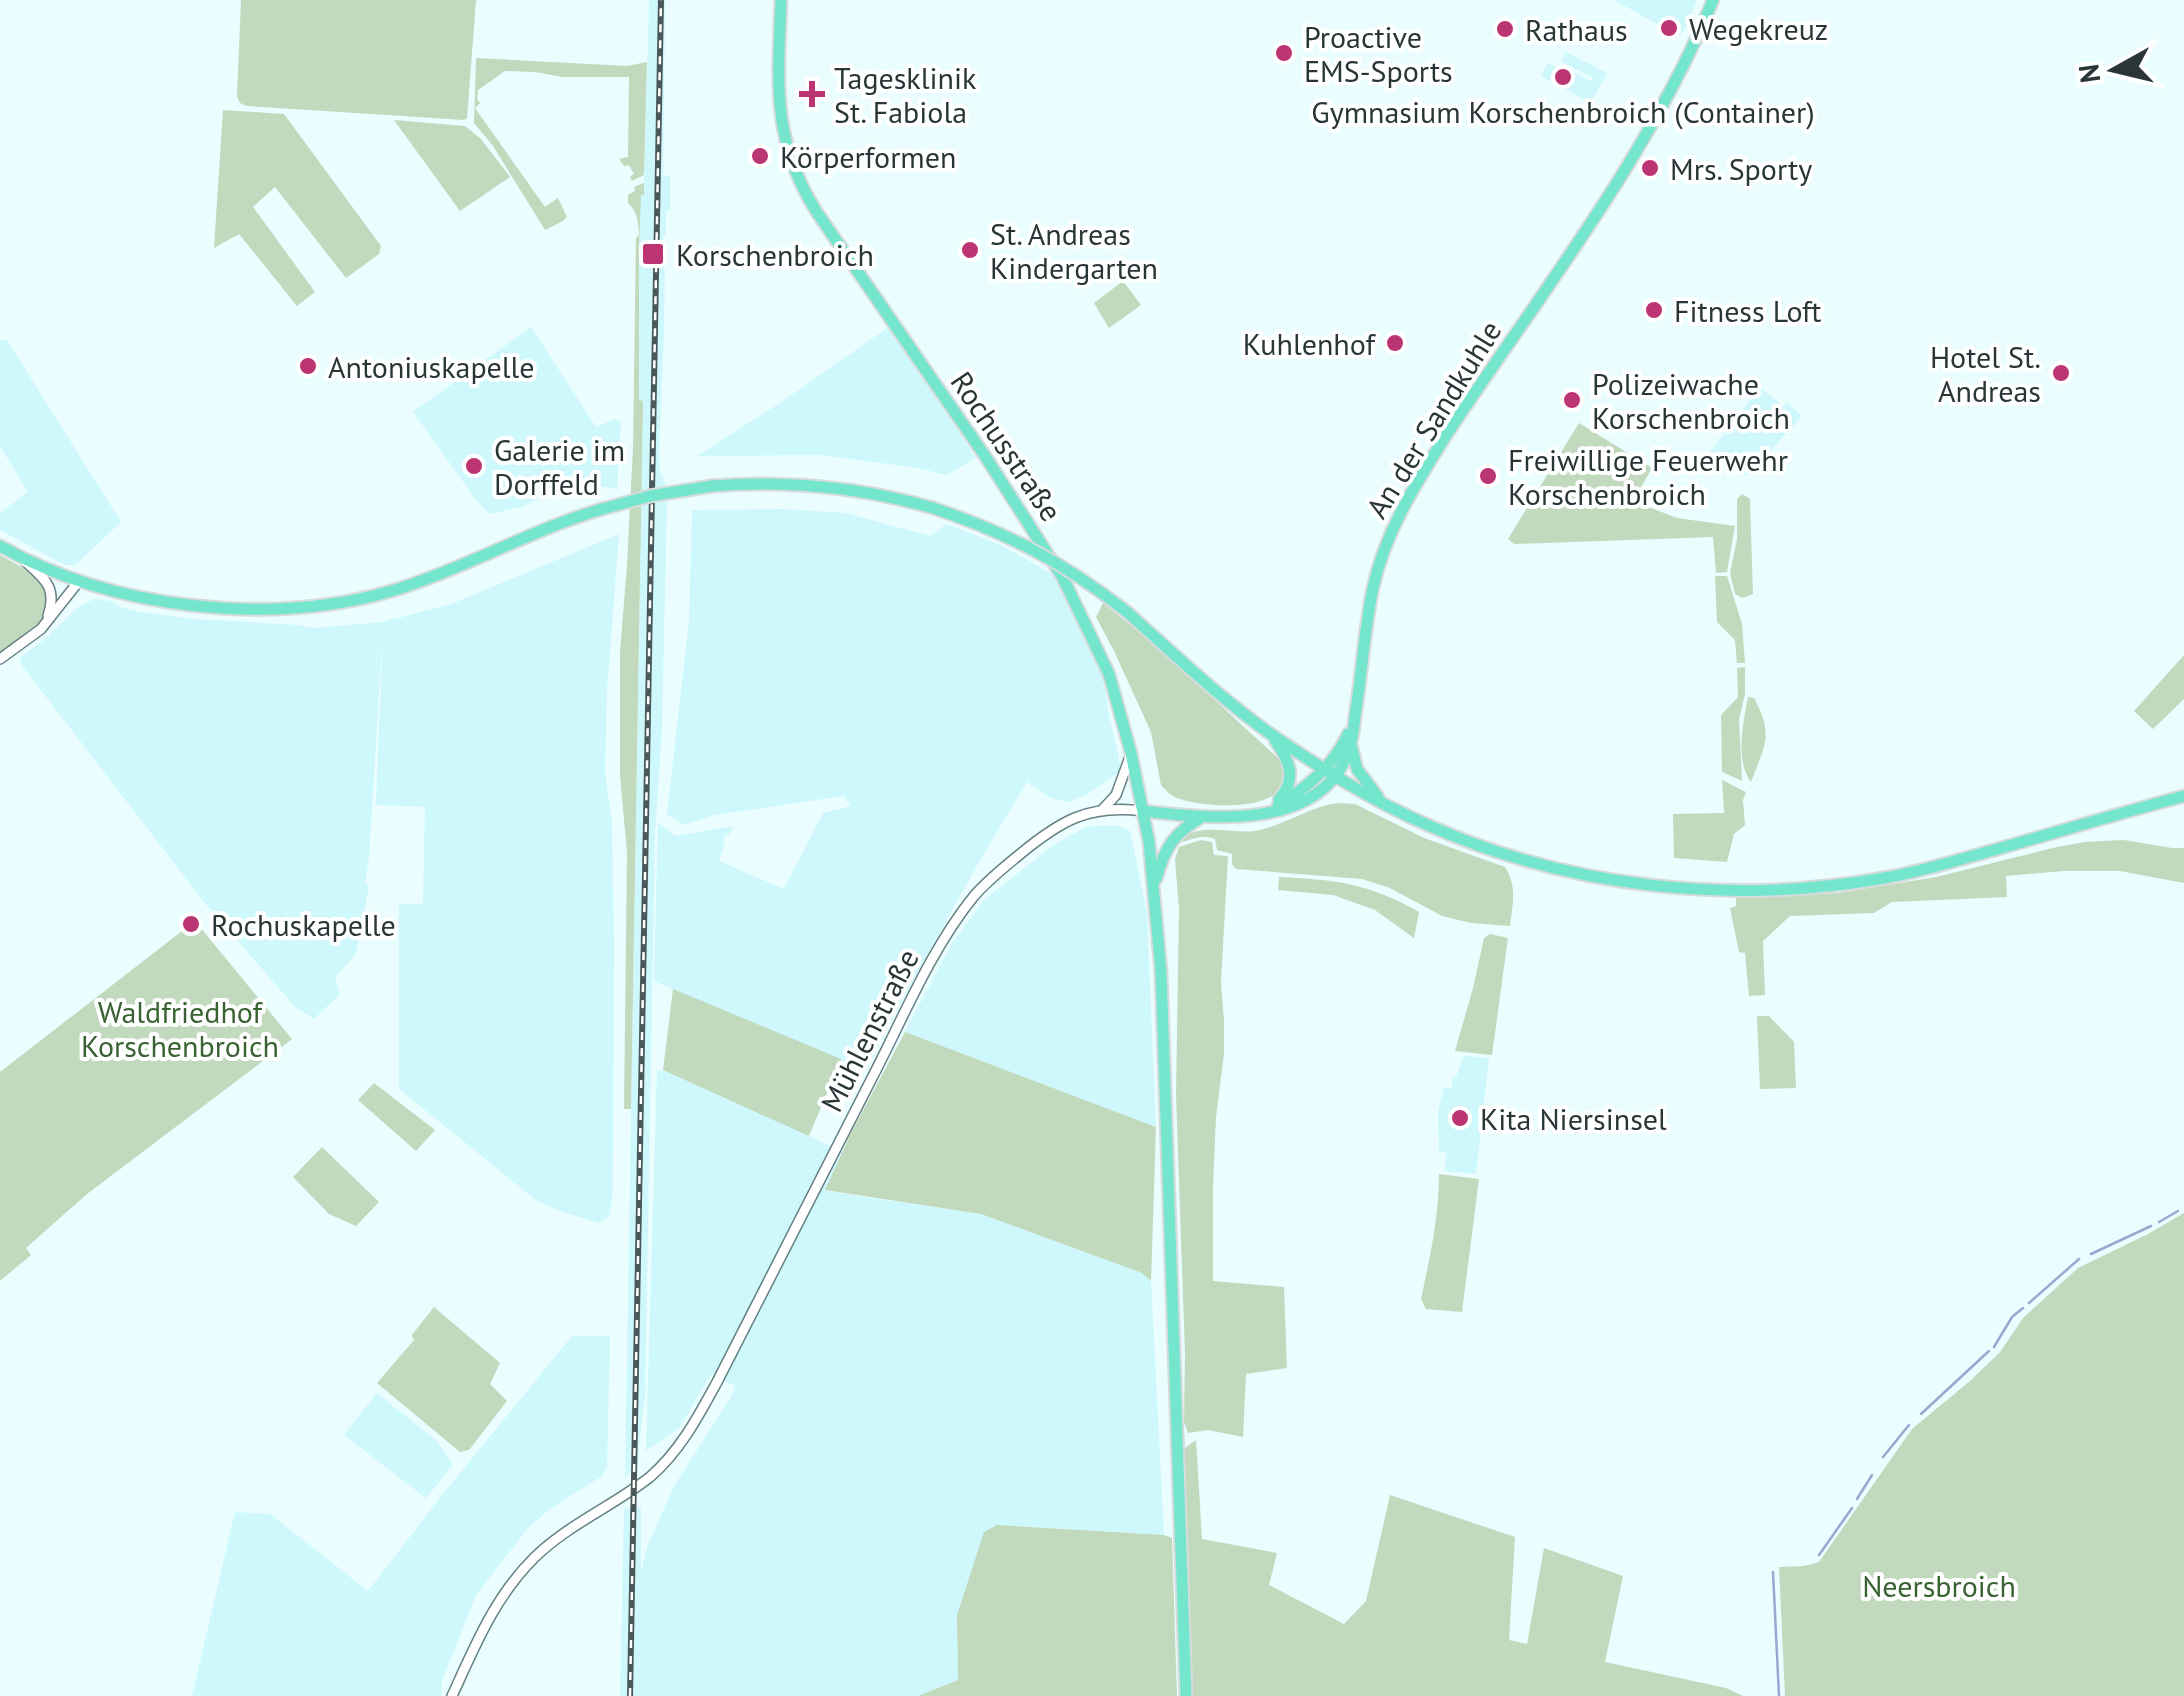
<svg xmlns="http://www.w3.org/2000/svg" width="2184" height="1696" font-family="'PT Sans',sans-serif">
	<rect width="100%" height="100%" fill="#eafdff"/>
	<!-- built -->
	<g fill="#cef8fb">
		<polygon points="649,0 665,0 663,175 670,176 670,210 666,211 666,235 664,235 661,246 661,255 665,256 664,331 659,455 660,471 665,483 667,502 662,729 655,834 645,1397 639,1444 638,1468 625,1477 643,401 639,401 639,249 641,195 644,194"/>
		<polygon points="1614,0 1697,0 1684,31 1679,36"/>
		<polygon points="1566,52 1607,73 1591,103 1541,76 1548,63 1571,75 1573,72 1591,81 1593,78 1561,61"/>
		<polygon points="890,326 976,458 946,475 918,468 820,455 697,456 780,403"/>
		<polygon points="531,327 596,427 615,419 621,422 617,489 582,484 561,488 521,507 489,514 474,497 413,412"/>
		<polygon points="7,340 121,522 75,565 65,565 0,530 0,513 28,492 0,446 0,341"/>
		<polygon points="1760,387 1783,406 1787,403 1802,416 1747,476 1738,470 1731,462 1717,464 1714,468 1710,452"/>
		<polygon points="781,509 845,513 931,536 946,524 1001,545 1055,576 1102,670 1109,715 1121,768 1118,773 1087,794 1069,802 1051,798 1027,782 979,862 913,980 865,1072 654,981 658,823 676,836 734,826 729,835 726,834 722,843 725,844 719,861 784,889 823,813 851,806 844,796 715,815 684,825 667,814 689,621 692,510"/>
		<polygon points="619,534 607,691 605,772 612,823 614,940 613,1191 610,1215 599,1223 563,1212 537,1201 399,1089 399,904 423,904 425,807 376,805 383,626 369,858 365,884 369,885 356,954 335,977 340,994 314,1019 296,1008 204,902 20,663 21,657 46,638 78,607 94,599 111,601 119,607 140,612 192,619 299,625 313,628 383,622 451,604"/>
		<polygon points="1115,825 1130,831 1147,913 1156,1127 905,1032 951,945 984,900 1055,844 1086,827"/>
		<polygon points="1466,1056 1489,1058 1476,1174 1445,1171 1446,1153 1439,1151 1438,1112 1444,1087 1452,1088 1453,1077 1456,1077 1463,1058"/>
		<polygon points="663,1070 779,1121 842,1152 826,1191 981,1214 1142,1273 1151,1281 1164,1535 998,1525 957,1615 958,1680 918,1696 620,1696 624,1509 641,1507 641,1572 647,1547 674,1486 731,1397 735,1386 711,1374 679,1428 646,1451 657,1071"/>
		<polygon points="572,1336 610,1336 607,1467 602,1476 550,1509 528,1528 476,1595 442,1681 441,1696 192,1696 235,1512 270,1514 368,1591 443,1494"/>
		<polygon points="377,1393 437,1441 453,1465 426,1498 344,1435"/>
	</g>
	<!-- green -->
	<g fill="#c1d9bd">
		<polygon points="241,0 476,0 467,118 464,120 247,106 240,103 237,96"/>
		<polygon points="476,58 627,66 647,62 644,175 632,181 630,177 634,174 629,165 624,166 619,159 628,157 629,77 563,77 535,72 505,71 478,90 477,99 480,103 475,108 545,207 558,198 567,217 563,221 545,230 493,146 474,123"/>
		<polygon points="223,110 284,114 381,246 379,254 346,278 275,187 253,207 315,292 297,306 239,234 214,248"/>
		<polygon points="394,120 465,126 481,139 510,177 460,211"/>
		<path d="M 644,183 L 644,195 L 641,195 L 639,249 L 639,400 L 643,401 L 631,1109 L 624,1109 L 627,853 L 620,775 L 620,652 L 627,565 L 633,448 L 636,238 L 639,235 C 638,222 638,212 628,203 L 628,195 L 635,191 L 634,187 Z"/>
		<polygon points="1123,281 1141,305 1109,328 1094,303"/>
		<polygon points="1579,423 1652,468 1633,501 1677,518 1735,526 1727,572 1716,573 1713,537 1514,544 1508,539"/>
		<polygon points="1742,494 1750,499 1753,594 1742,598 1735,594 1730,573 1737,539 1737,499"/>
		<path d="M 0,555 C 13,563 30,570 41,582 C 67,611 21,641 0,656 Z"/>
		<polygon points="1715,576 1727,576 1742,624 1745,663 1737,663 1735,640 1717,622"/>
		<path d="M 1103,603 L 1153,643 L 1280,760 C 1305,814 1209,809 1180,799 C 1172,797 1166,791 1161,785 L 1151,732 L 1114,651 L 1096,617 Z"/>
		<polygon points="2184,655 2184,699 2153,729 2134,711"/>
		<polygon points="1745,667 1745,694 1739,719 1742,781 1722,772 1721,715 1738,697 1737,668"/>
		<path d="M 1748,697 L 1754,698 C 1774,735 1765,745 1751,782 C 1735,761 1743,723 1748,697 Z"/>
		<polygon points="1722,780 1746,792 1743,800 1745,825 1734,834 1727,862 1674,858 1673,814 1724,813"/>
		<path d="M 1339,803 L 1355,804 L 1424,838 L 1505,867 C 1517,885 1513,904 1510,926 L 1471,923 L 1442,916 L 1390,888 L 1362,879 L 1236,869 L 1232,864 L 1232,854 L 1217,850 L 1215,839 C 1202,834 1194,839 1181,842 L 1178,840 C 1201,822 1228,834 1255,831 C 1285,826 1309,806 1339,803 Z"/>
		<polygon points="1201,840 1212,842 1214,855 1228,856 1221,982 1224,1021 1224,1053 1216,1117 1213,1186 1213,1281 1284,1287 1287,1368 1246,1374 1243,1437 1208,1430 1188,1433 1184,1422 1185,1353 1176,1096 1179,909 1175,859 1179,847"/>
		<polygon points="2124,840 2172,848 2184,848 2184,883 2120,871 2064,871 2006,876 2007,897 1892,902 1874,913 1790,916 1763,941 1765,995 1749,996 1745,953 1739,952 1730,908 1736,906 1736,898 1838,893 1936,877 2057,847 2085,842"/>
		<path d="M 1279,877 C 1337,880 1368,883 1419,912 L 1414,938 L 1375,910 L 1333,895 L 1278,890 Z"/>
		<polygon points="195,921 292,1039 87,1194 26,1248 31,1255 0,1281 0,1072"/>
		<polygon points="1490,934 1508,938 1492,1055 1455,1051 1473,988 1484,938"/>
		<polygon points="673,989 841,1059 809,1136 663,1070"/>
		<polygon points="1757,1016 1769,1016 1794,1042 1796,1088 1760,1089"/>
		<polygon points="905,1032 1156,1127 1151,1281 1142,1273 981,1214 825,1190 851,1133"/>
		<polygon points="374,1083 435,1130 416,1151 358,1100"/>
		<polygon points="322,1147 379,1202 356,1226 329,1214 293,1177"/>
		<path d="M 1439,1174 L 1479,1179 L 1462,1312 L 1426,1309 L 1421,1299 C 1430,1257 1439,1217 1439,1174 Z"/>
		<polygon points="2184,1213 2184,1696 1785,1696 1779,1567 1804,1566 1819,1562 1912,1429 1970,1381 2000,1352 2023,1318 2078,1268 2148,1234"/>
		<polygon points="434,1307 500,1363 490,1384 507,1401 469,1450 460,1452 377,1383 414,1340 412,1335"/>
		<polygon points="1196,1440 1202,1539 1277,1553 1269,1585 1344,1624 1366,1601 1390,1495 1515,1537 1509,1640 1527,1644 1544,1548 1623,1576 1605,1662 1726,1688 1743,1696 1191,1696 1182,1450"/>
		<polygon points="997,1525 1164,1535 1172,1538 1177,1696 918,1696 958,1680 957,1615 984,1532"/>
	</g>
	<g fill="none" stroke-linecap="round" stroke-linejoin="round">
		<!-- stream -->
		<g stroke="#96a9d0" stroke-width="2.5">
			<polyline points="2159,1222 2178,1211"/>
			<polyline points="2091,1254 2151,1226"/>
			<polyline points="2029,1303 2079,1259"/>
			<polyline points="1994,1347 2012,1317 2023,1308"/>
			<polyline points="1921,1414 1989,1351"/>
			<polyline points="1883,1457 1909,1425"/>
			<polyline points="1857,1499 1872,1475"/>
			<polyline points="1819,1555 1852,1508"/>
			<polyline points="1773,1572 1779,1696"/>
		</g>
		<!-- minor casing -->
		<g stroke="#648183" stroke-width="12">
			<g id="minor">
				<path d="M 26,562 C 46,580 57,588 48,616"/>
				<polyline points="0,659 41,629 79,581"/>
				<polyline points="1103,809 1116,795 1131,754"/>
				<path d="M 452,1696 C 475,1646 495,1596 535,1557 C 569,1524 613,1506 650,1477 C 680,1451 698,1417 717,1382 C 769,1280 821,1178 873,1076 C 904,1016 931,949 974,896 C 987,881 1003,868 1019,855 C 1060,821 1088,804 1143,811"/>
			</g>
		</g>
		<!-- major casing -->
		<g stroke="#d8dbdb" stroke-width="15">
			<g id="major">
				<path d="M 781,0 C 778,81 771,139 816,211 L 985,456 L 1063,578 L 1109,674 L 1131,753 L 1149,842 L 1161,972 L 1186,1696"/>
				<path d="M 712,486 C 788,480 860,487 933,508"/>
				<path d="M 0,546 C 112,609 271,627 395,590 C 466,568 531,530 602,509"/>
				<path d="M 1127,612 C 1174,654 1221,699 1272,735 C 1322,769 1374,802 1430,826 C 1570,888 1733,905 1884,878 C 1921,872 1957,860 1994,850 C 2057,832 2120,813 2184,796"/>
				<path d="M 1275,740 C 1289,760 1298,779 1279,799"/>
				<polyline points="1352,748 1357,769 1378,797"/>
				<path d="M 1278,805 C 1308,787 1333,766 1348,734"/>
				<path d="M 1143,811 C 1211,819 1324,832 1350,747 C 1353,737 1354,726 1355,716 C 1362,674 1364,630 1373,588 C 1385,532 1415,485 1445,437 C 1539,295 1648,159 1713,0"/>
				<path d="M 1156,879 C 1165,847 1174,833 1202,817"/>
			</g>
		</g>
		<!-- minor -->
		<use href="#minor" stroke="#fff" stroke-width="9"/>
		<!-- major -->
		<use href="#major" stroke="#74e6cd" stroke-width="11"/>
		<!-- rail casing -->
		<g stroke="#4a5859" stroke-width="6">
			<polyline id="rail" points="630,1696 661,0"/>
		</g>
		<!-- rail -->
		<use href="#rail" stroke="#fff" stroke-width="2.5" stroke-dasharray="8" stroke-linecap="butt"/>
		<!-- major-bridge casing -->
		<g stroke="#d8dbdb" stroke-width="15" stroke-linecap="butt">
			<g id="major-bridge">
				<path d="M 933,508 C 1008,533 1065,563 1127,612"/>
				<polyline points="602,509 650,496 712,486"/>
			</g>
		</g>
		<!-- major-bridge -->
		<use href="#major-bridge" stroke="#74e6cd" stroke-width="11"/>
	</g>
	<!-- markers -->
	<g fill="#bc3573" stroke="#fff" stroke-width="4">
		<circle cx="1669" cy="28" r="10"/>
		<circle cx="1505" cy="29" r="10"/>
		<circle cx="1284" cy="53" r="10"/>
		<circle cx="1563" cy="77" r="10"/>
		<path d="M807 79h10v10h10v10h-10v10h-10v-10h-10v-10h10z"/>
		<circle cx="760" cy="156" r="10"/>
		<circle cx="1650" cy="168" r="10"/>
		<circle cx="970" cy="250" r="10"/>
		<rect x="641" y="242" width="24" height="24" rx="5"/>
		<circle cx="1654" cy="310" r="10"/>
		<circle cx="1395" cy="343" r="10"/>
		<circle cx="308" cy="366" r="10"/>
		<circle cx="2061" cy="373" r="10"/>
		<circle cx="1572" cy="400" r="10"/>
		<circle cx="474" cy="466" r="10"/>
		<circle cx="1488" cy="476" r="10"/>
		<circle cx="191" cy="924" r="10"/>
		<circle cx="1460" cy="1118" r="10"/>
	</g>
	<g text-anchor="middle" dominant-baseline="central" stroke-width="8" stroke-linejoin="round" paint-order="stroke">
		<!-- poi labels -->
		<g font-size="30" fill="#293536" stroke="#fff" text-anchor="start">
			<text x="1689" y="28">Wegekreuz</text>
			<text x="1525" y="29">Rathaus</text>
			<text x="1304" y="36">Proactive<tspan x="1304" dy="34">EMS-Sports</tspan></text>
			<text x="834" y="77">Tagesklinik<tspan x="834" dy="34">St. Fabiola</tspan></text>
			<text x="1563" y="111" text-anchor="middle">Gymnasium Korschenbroich (Container)</text>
			<text x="780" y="156">Körperformen</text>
			<text x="1670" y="168">Mrs. Sporty</text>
			<text x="990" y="233">St. Andreas<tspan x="990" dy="34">Kindergarten</tspan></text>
			<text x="676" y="254">Korschenbroich</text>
			<text x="1674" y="310">Fitness Loft</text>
			<text x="1375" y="343" text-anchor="end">Kuhlenhof</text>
			<text x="2041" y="356" text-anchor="end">Hotel St.<tspan x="2041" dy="34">Andreas</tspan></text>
			<text x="328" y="366">Antoniuskapelle</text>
			<text x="1592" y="383">Polizeiwache<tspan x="1592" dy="34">Korschenbroich</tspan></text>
			<text x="494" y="449">Galerie im<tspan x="494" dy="34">Dorffeld</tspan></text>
			<text x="1508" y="459">Freiwillige Feuerwehr<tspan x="1508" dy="34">Korschenbroich</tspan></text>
			<text x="211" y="924">Rochuskapelle</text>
			<text x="1480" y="1118">Kita Niersinsel</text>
		</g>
		<!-- street labels -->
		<g font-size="30" fill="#293536" stroke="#fff">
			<text transform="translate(1433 419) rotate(-58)">An der Sandkuhle</text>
			<text transform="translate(1007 446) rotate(56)">Rochusstraße</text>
			<text transform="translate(869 1030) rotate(-63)">Mühlenstraße</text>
		</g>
		<!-- park labels -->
		<g font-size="30" fill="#386231" stroke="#fff">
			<text x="180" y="1011">Waldfriedhof<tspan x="180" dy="34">Korschenbroich</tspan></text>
			<text x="1939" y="1585">Neersbroich</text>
		</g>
	</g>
	<!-- north arrow -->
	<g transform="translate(2114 70) rotate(262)" stroke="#ffffff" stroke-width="8" paint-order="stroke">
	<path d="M0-8L18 38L0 25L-18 38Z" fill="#293536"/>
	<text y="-15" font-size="28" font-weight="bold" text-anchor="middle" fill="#293536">N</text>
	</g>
</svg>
